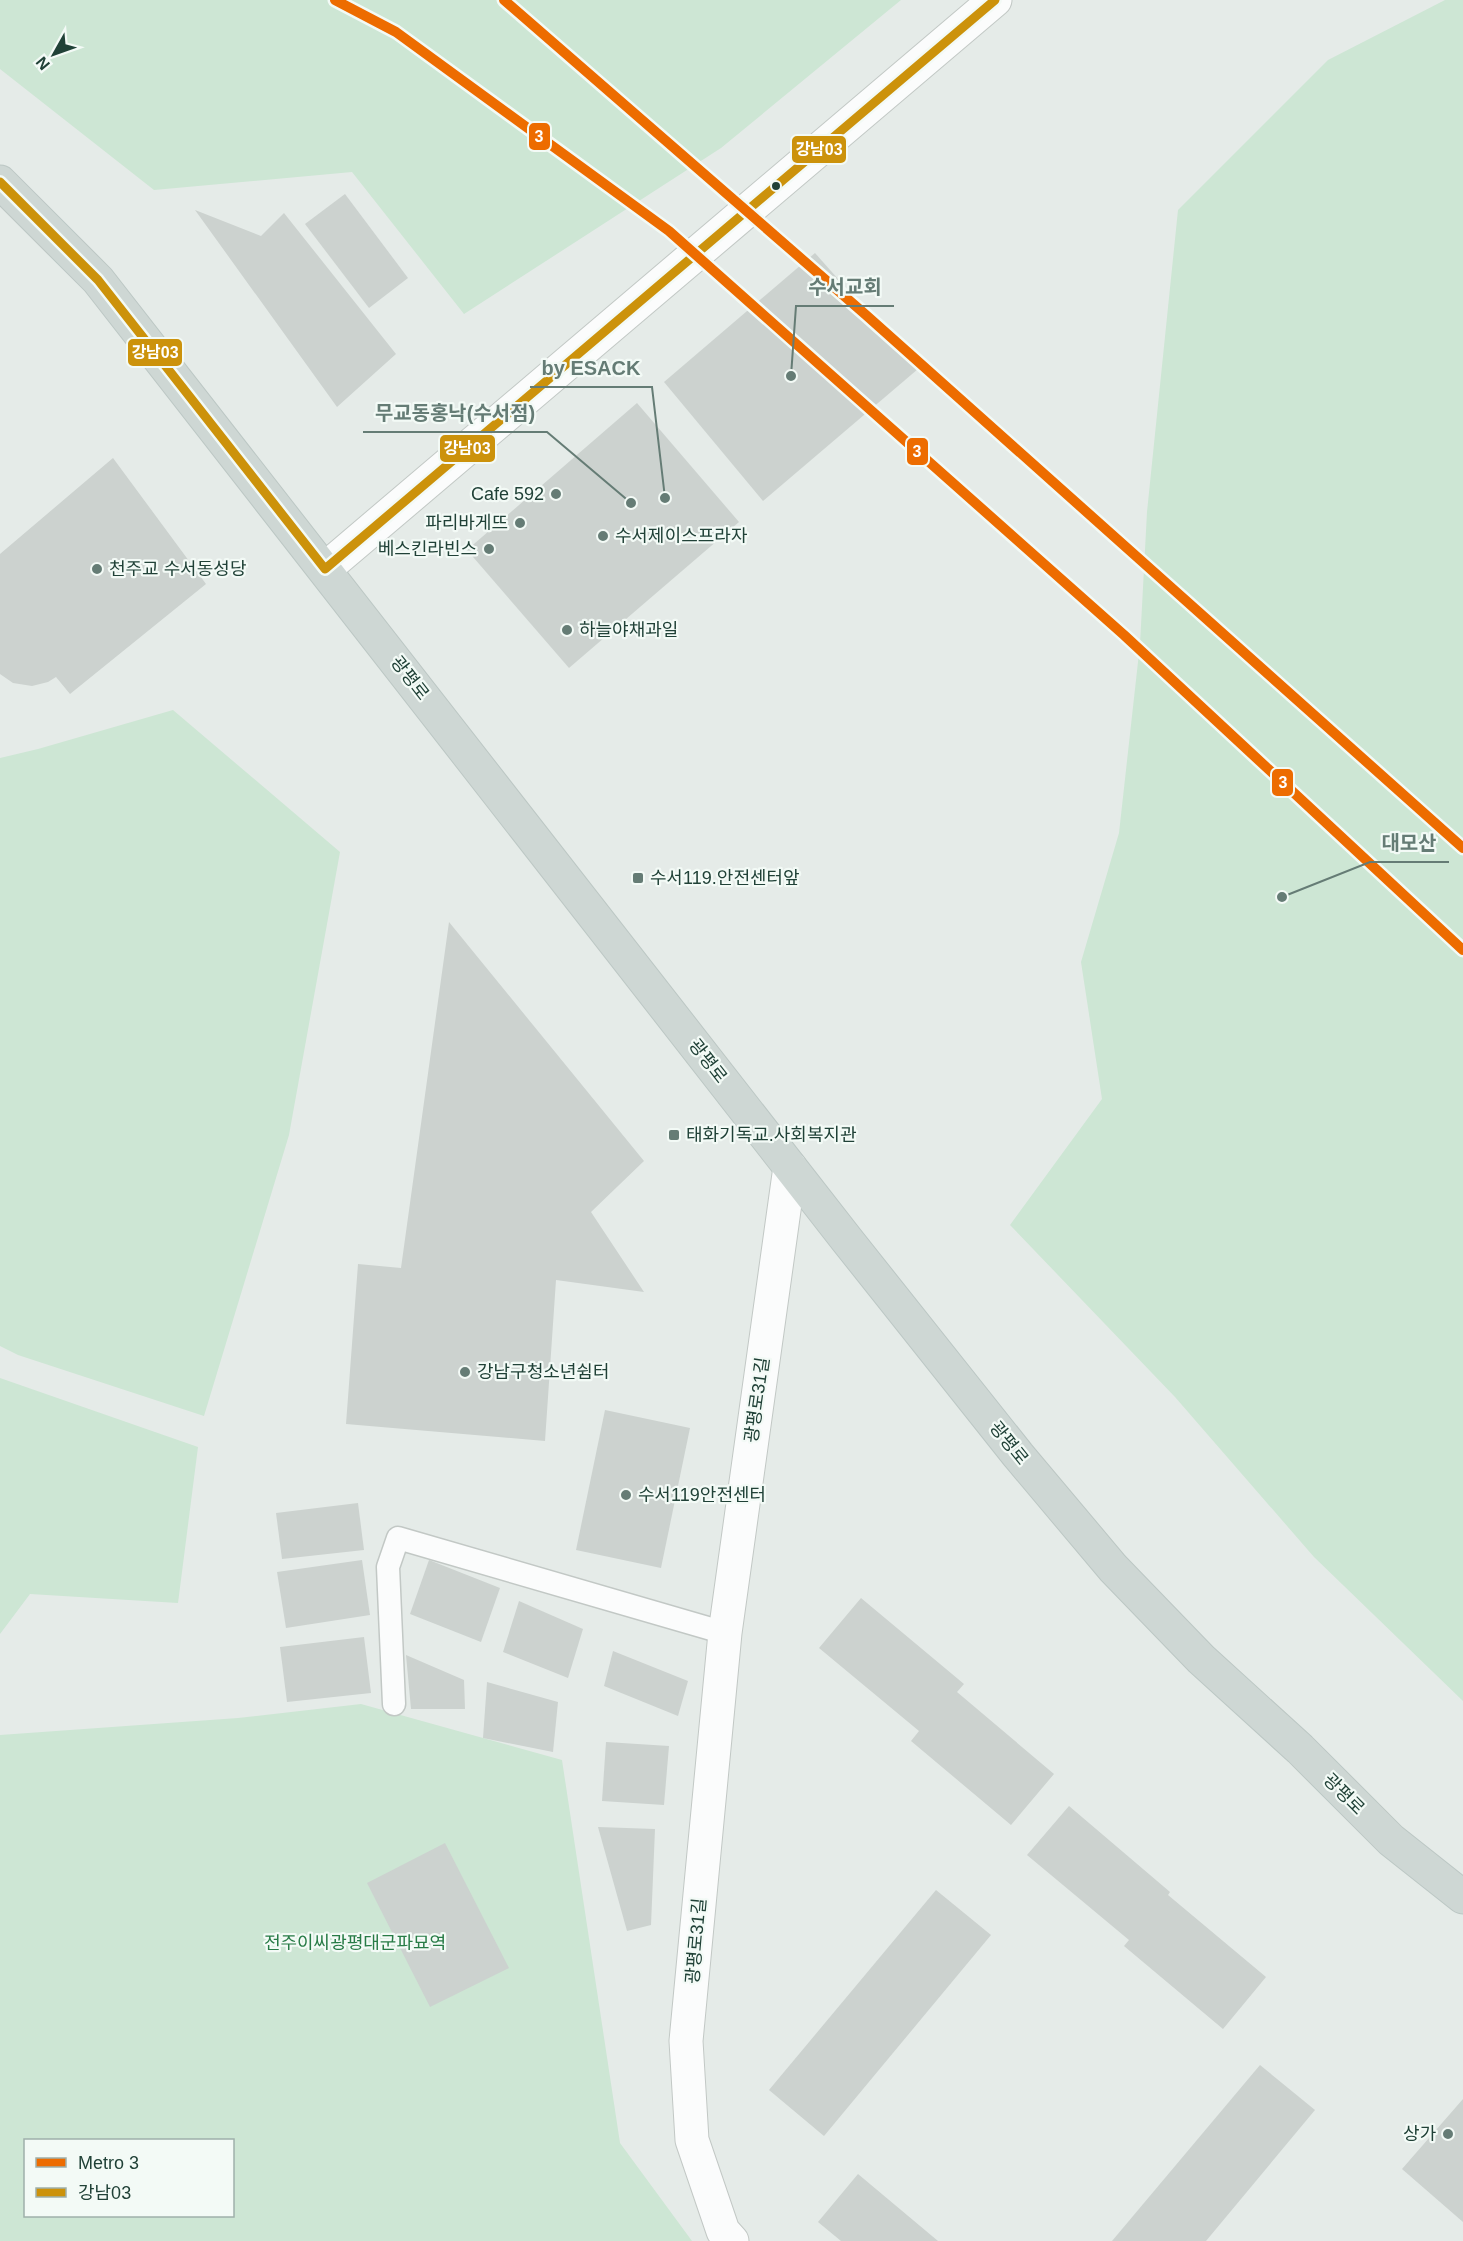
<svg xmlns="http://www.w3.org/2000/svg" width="1463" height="2241" font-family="Arial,'Noto Sans KR',sans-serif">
	<rect width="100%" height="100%" fill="#e5ebe8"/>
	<!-- green -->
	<g fill="#cde6d4" fill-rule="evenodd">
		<polygon points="0,0 901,0 721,148 464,314 352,172 154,190 0,69"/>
		<polygon points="1445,0 1463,0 1463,1701 1314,1557 1175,1397 1010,1225 1102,1099 1081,962 1119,833 1140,644 1147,512 1178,210 1328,60"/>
		<polygon points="173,710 340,852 289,1135 204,1416 18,1355 0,1346 0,758 38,749"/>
		<polygon points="0,1378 198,1447 178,1603 30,1594 0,1634"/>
		<path d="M 361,1704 L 562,1760 L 620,2143 L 692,2241 L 0,2241 L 0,1735 L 238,1718 ZM 26,2140 L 232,2140 L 232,2216 L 26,2216 Z"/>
	</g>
	<!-- building -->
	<g fill="#ccd2cf">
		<polygon points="345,194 408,278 369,308 305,224"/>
		<polygon points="195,210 261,236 284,213 396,354 337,407"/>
		<polygon points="815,253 918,369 763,501 664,382"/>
		<polygon points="637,403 739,522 569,668 467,550"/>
		<polygon points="113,458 206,584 70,694 56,677 48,682 32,686 13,683 0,674 0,554"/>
		<polygon points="449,922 644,1161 591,1212 644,1292 556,1280 545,1441 346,1424 358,1264 401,1268"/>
		<polygon points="605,1410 690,1428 661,1568 576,1550"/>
		<polygon points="358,1503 364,1550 282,1559 276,1513"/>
		<polygon points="362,1560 370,1615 286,1628 277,1572"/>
		<polygon points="429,1560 500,1588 481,1642 410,1614"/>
		<polygon points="861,1598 964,1684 957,1692 1054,1774 1011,1825 911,1741 919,1731 819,1648"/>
		<polygon points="519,1601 583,1629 568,1678 503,1652"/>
		<polygon points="364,1637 371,1693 287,1702 280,1647"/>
		<polygon points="613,1651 688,1681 678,1716 604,1686"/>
		<polygon points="406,1655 464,1680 465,1709 411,1709"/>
		<polygon points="487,1682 558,1702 553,1752 483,1738"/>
		<polygon points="606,1742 669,1746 664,1805 602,1801"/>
		<polygon points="1069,1806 1170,1892 1168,1895 1266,1977 1223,2029 1124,1946 1129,1940 1027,1855"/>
		<polygon points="598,1827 655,1829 651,1925 627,1931"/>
		<polygon points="445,1843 509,1968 430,2007 367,1883"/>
		<polygon points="936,1890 991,1935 824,2136 769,2090"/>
		<polygon points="1260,2065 1315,2110 1206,2241 1112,2241"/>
		<polygon points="1463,2099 1463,2222 1402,2169"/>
		<polygon points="858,2174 938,2241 841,2241 818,2222"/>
	</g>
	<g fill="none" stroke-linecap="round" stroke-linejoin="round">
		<!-- lane casing -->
		<g stroke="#c2c8c5" stroke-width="25">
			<polyline id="lane" points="394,1704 388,1567 398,1538 725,1633"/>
		</g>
		<!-- street casing -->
		<g stroke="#c2c8c5" stroke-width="35">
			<g id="street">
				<polyline points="325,569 995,0"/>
				<polyline points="732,2241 723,2231 692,2140 686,2041 725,1633 790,1167"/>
			</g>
		</g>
		<!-- primary casing -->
		<g stroke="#bcc7c4" stroke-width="35">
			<polyline id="primary" points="0,182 98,280 847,1240 1018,1455 1113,1568 1201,1659 1300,1749 1391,1840 1463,1897"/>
		</g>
		<!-- lane -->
		<use href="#lane" stroke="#fbfcfc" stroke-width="22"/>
		<!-- street -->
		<use href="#street" stroke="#fbfcfc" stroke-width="33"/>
		<!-- primary -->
		<use href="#primary" stroke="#ced7d4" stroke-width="33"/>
		<!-- bus-1 casing -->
		<g stroke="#f3faf6" stroke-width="14">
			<polyline id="bus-1" points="0,182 98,280 325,569 995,0"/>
		</g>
		<!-- bus-1 -->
		<use href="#bus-1" stroke="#cc920b" stroke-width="9"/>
		<!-- metro-1 casing -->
		<g stroke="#f3faf6" stroke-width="15">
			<g id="metro-1">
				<polyline points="335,0 396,32 669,231 1124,635 1463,950"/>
				<polyline points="504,0 866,315 1463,848"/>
			</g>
		</g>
		<!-- metro-1 -->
		<use href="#metro-1" stroke="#ed6c00" stroke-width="10"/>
	</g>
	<!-- markers -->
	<circle fill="#204137" stroke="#f3faf6" stroke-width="2" cx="776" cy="186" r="5"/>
	<g fill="#657c75" stroke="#f3faf6" stroke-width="2">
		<circle cx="556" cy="494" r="6"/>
		<circle cx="520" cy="523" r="6"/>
		<circle cx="603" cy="536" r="6"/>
		<circle cx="489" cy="549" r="6"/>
		<circle cx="97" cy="569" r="6"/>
		<circle cx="567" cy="630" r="6"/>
		<rect x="632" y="872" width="12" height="12" rx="3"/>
		<rect x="668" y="1129" width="12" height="12" rx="3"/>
		<circle cx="465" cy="1372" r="6"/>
		<circle cx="626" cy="1495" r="6"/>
		<circle cx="1448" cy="2134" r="6"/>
	</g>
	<g text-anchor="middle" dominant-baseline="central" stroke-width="4.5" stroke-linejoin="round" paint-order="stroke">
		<!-- poi labels -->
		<g font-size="18" fill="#204137" stroke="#f3faf6" text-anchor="start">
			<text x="544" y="494" text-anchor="end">Cafe 592</text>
			<text x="508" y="523" text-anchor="end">파리바게뜨</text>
			<text x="615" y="536">수서제이스프라자</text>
			<text x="477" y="549" text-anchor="end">베스킨라빈스</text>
			<text x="109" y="569">천주교 수서동성당</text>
			<text x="579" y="630">하늘야채과일</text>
			<text x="650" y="878">수서119.안전센터앞</text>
			<text x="686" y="1135">태화기독교.사회복지관</text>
			<text x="477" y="1372">강남구청소년쉼터</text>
			<text x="638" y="1495">수서119안전센터</text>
			<text x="1436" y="2134" text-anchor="end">상가</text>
		</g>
		<!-- street labels -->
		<g font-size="18" fill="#204137" stroke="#f3faf6">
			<text transform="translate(410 678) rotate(52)">광평로</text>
			<text transform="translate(708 1061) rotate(52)">광평로</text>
			<text transform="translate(757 1400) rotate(-82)">광평로31길</text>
			<text transform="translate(1009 1443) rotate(51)">광평로</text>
			<text transform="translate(1344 1794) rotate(45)">광평로</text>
			<text transform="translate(696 1941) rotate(-85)">광평로31길</text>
		</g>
		<!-- park labels -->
		<g font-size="18" fill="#277b46" stroke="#f3faf6">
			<text x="355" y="1943">전주이씨광평대군파묘역</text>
		</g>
	</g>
	<!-- callouts -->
	<path fill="none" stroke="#657c75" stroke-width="2" d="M791 376L796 306H894M665 498L652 387H530M631 503L547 432H363M1282 897L1370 862H1449"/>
	<g fill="#657c75" stroke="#f3faf6" stroke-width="2">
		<circle cx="791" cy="376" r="6"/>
		<circle cx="665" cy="498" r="6"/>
		<circle cx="631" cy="503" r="6"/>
		<circle cx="1282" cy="897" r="6"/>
	</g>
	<g font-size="20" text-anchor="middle" font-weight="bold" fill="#657c75" stroke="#f3faf6" stroke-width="4.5" stroke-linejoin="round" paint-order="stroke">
		<text x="845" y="294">수서교회</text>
		<text x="591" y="375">by ESACK</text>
		<text x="455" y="420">무교동홍낙(수서점)</text>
		<text x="1409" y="850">대모산</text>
	</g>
	<g stroke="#f3faf6" stroke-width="2">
		<rect x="528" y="122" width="23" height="29" rx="6" fill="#ed6c00"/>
		<rect x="791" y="135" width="56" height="29" rx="6" fill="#cc920b"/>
		<rect x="127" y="338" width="56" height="29" rx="6" fill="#cc920b"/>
		<rect x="439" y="434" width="57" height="29" rx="6" fill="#cc920b"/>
		<rect x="906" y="437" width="23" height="29" rx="6" fill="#ed6c00"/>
		<rect x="1271" y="768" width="23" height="29" rx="6" fill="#ed6c00"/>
	</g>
	<g font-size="16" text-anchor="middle" font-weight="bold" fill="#fff">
		<text x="539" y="142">3</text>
		<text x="819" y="155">강남03</text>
		<text x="155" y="358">강남03</text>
		<text x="467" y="454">강남03</text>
		<text x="917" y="457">3</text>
		<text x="1283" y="788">3</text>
	</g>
	<!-- legend -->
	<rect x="24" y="2139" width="210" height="78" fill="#f3faf6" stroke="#9fb0aa" stroke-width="1.5"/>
	<rect x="36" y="2158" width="30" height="9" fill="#ed6c00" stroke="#9fb0aa" stroke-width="1.5"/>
	<text x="78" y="2169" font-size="18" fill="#204137">Metro 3</text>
	<rect x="36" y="2188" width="30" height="9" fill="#cc920b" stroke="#9fb0aa" stroke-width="1.5"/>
	<text x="78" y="2199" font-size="18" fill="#204137">강남03</text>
	<!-- north arrow -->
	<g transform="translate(54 54) rotate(230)" stroke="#f3faf6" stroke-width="4.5" paint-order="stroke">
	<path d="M0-4.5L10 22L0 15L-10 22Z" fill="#204137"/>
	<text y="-9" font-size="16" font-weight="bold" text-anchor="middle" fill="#204137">N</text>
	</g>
</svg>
